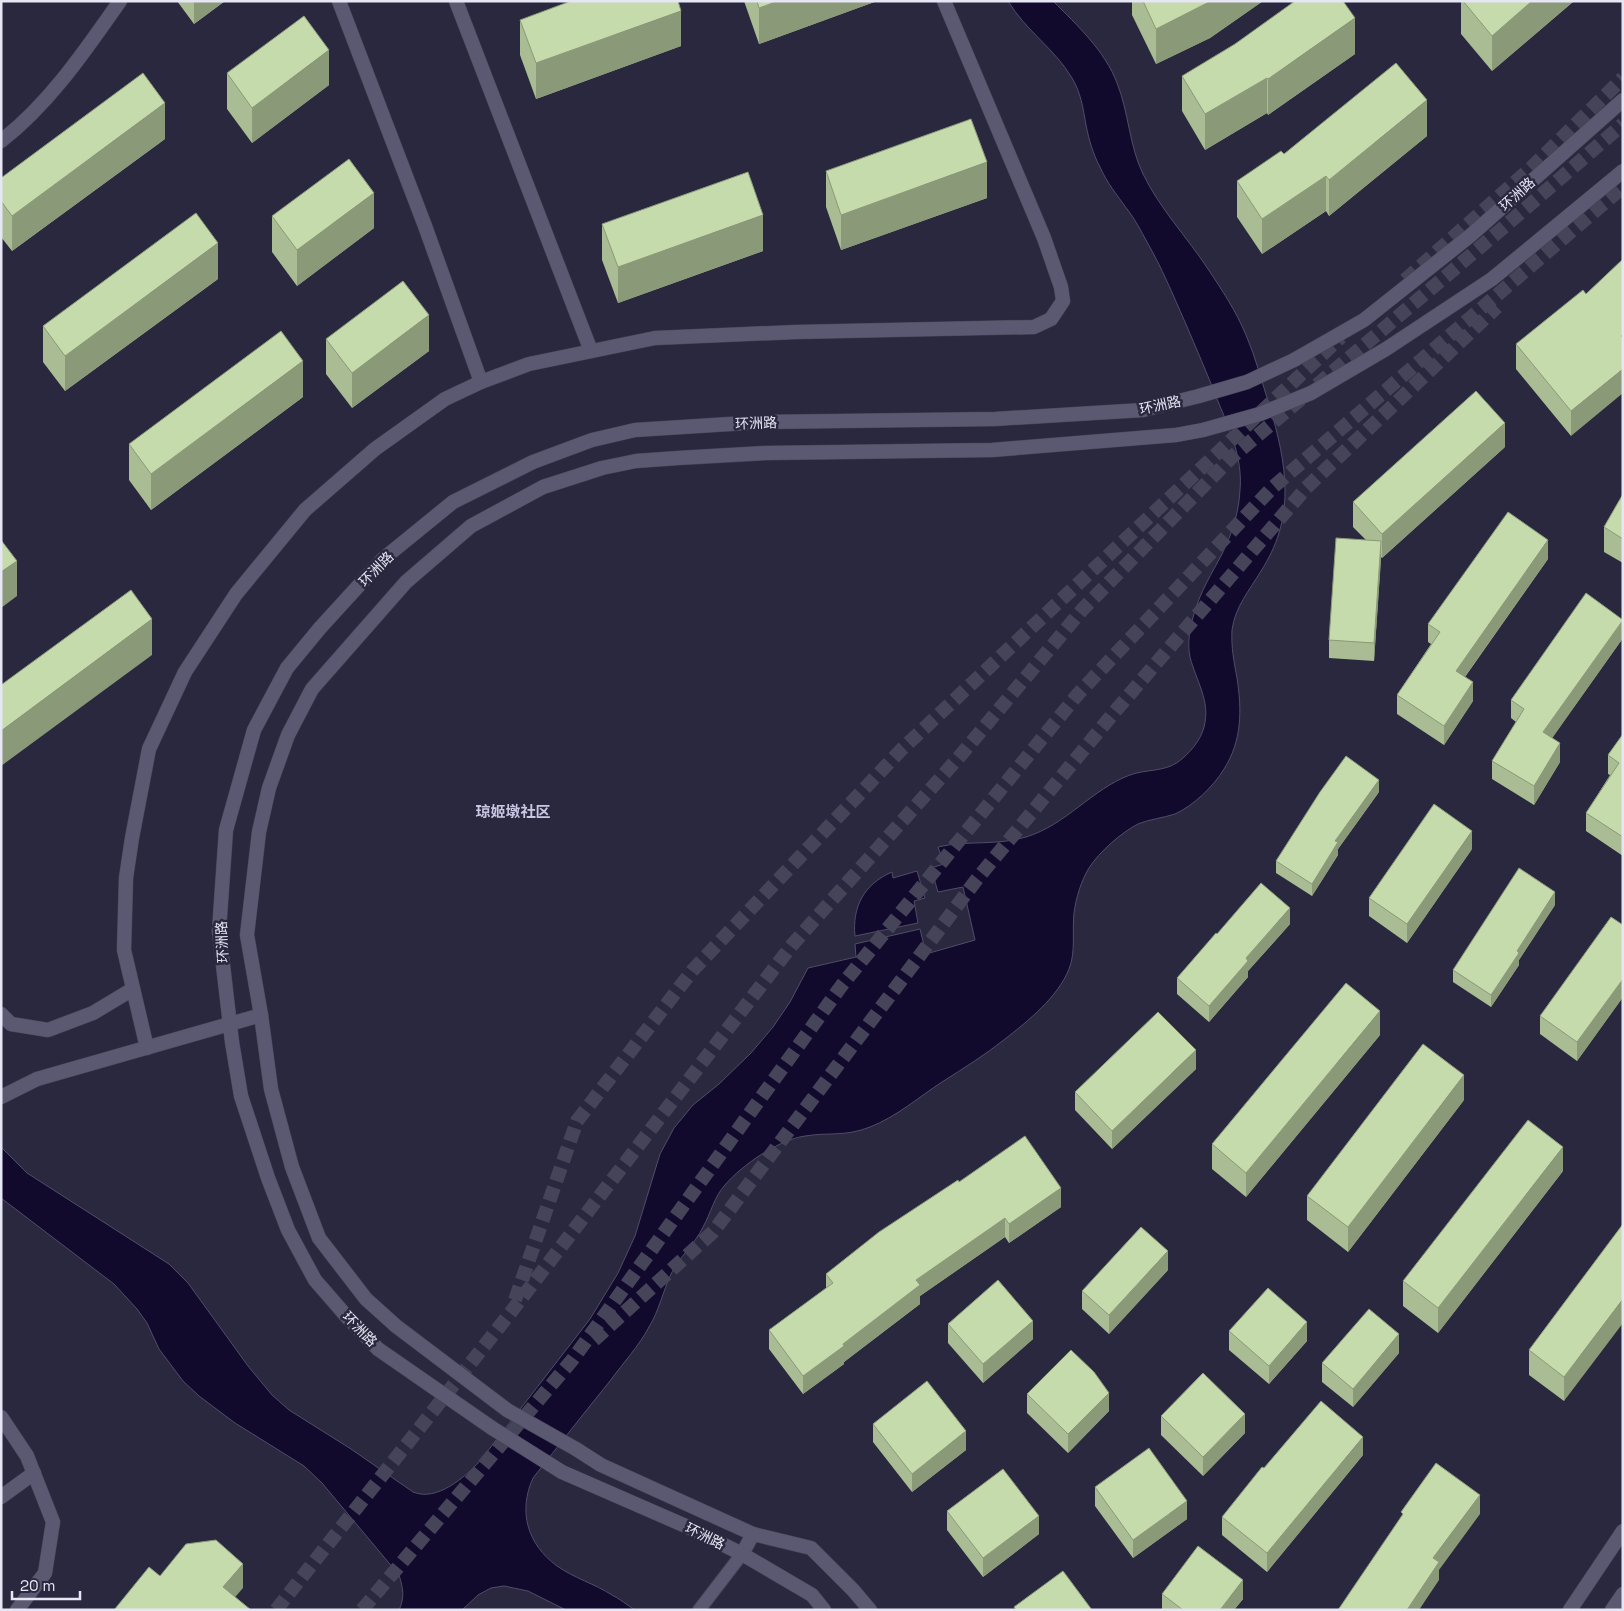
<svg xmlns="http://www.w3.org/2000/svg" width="1624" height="1611" font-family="'Space Grotesk','Noto Sans SC',sans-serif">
	<rect width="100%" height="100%" fill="#2a283e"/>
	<!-- water -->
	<g fill="#110a2d" stroke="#514c69">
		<path d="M 1008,1 L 1053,1 C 1077,25 1105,51 1117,83 C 1129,113 1129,145 1143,174 C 1160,209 1187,237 1208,269 C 1222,290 1236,311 1246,335 C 1256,358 1262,383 1270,407 C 1278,435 1285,462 1285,491 C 1285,521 1277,546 1261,571 C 1249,591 1235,607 1232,630 C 1231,647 1234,662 1237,678 C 1242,710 1242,741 1224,769 C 1214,786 1193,806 1175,814 C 1163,818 1150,819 1138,824 C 1122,832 1099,852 1089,868 C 1081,881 1076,898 1074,913 C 1072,931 1076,952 1069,969 C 1058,997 1028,1021 1005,1039 C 985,1055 964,1068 942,1082 C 919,1097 896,1117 870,1127 C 845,1137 829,1132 805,1136 C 778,1140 742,1165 725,1185 C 714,1197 711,1213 703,1227 C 695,1244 679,1257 671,1274 C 663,1291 659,1311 649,1327 C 639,1346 623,1363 610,1381 C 584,1413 559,1445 533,1478 C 518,1511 527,1544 557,1566 C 574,1578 595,1584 612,1595 C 620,1599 627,1605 635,1610 L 566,1610 L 528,1591 L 504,1586 L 491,1588 L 478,1595 L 462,1610 L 399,1610 C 405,1597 403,1588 399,1575 L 322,1483 L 304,1466 L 235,1423 L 199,1396 L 183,1381 L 159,1349 L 147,1323 L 137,1309 L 114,1284 L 1,1198 L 1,1147 L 27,1173 L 169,1264 L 188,1283 L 248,1366 L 272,1395 L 289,1410 L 351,1449 L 413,1492 C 437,1502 465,1477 480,1461 L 590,1319 L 618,1273 L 635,1236 L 660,1154 L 674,1128 L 693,1105 L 719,1084 L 751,1053 L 773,1027 L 790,1002 L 808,968 L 856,957 L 855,944 L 920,929 L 926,954 L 975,940 L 963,887 L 938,892 L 931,868 L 944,864 L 938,847 C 967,840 997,846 1026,837 C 1066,825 1092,789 1130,775 C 1146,769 1164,772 1178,762 C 1189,754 1201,740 1204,727 C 1211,701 1196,681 1190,657 C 1187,643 1190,627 1194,614 C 1200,592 1212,573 1222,554 C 1232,534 1239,512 1240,490 C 1243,458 1229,428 1217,399 C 1207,373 1196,348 1185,322 C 1173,295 1162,268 1147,242 C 1141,231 1135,219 1127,209 C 1117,195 1107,183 1100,167 C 1093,154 1089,140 1086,125 C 1083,108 1081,93 1072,78 C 1055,49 1026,31 1008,1 Z"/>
		<path d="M 917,871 L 925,898 L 914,901 L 918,923 L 855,936 C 852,907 864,884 892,872 L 893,878 Z"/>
	</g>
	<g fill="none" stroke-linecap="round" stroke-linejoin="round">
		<!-- primary-tunnel -->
		<g stroke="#464459" stroke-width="14" stroke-dasharray="14 7" stroke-linecap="butt">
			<polyline points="1405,280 1531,168 1623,78"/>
			<polyline points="1317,385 1504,227 1623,124"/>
			<polyline points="515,1300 577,1121 692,971 901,750 1341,337"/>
			<polyline points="594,1340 713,1232 977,879 1117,709 1306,488 1497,307"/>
			<polyline points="276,1610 511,1312 792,945 960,756 1082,610 1232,457 1301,399"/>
			<polyline points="362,1610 573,1359 842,985 1078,694 1272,488 1623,187"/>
		</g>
		<!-- service casing -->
		<g stroke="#464457" stroke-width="14">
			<polyline id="service" points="699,1610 742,1554"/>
		</g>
		<!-- minor casing -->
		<g stroke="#464457" stroke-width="15">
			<g id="minor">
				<polyline points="339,1 425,226 481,382"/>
				<polyline points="456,1 591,351"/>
				<path d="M 1,141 C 49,104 85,51 120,1"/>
				<polyline points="1,1014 11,1024 48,1030 93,1013 133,989"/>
				<polyline points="147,1048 124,950 126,878 132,838 149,749 185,672 236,594 305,510 375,449 445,399 481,382 529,364 655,338 796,332 1034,327 1051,319 1063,301 1061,287 1044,238 944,1"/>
				<polyline points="1,1097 37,1079 261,1015"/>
				<polyline points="1,1417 27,1456 53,1522 45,1573 17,1610"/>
				<polyline points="1,1497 34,1473"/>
				<polyline points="742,1554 753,1534"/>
			</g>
		</g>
		<!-- tertiary casing -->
		<g stroke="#464457" stroke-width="15">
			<g id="tertiary">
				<polyline points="1294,360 1364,320 1471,235 1623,100"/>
				<polyline points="1311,393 1386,349 1492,279 1623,171"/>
				<polyline points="507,1410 396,1326 366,1299 319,1238 292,1167 271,1089 261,1015 247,935 259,832 269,788 288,735 312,689 406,582 471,526 543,487 602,468 636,461 678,458 766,453 992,450 1176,435 1203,430"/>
				<polyline points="492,1428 378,1349 348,1318 315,1280 288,1230 268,1178 241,1096 232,1042 219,931 226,830 254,730 287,668 320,628 383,559 453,502 533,462 592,440 635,430 762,422 995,419 1143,410 1199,396"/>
				<polyline points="576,1449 601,1465 753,1534 811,1548 853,1590 870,1610"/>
				<polyline points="562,1472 688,1527 742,1554 812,1595 824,1610"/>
				<polyline points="1570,1610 1623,1531"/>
				<polyline points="1612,1610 1623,1594"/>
			</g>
		</g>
		<!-- service -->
		<use href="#service" stroke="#5a5971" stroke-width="12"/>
		<!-- minor -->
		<use href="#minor" stroke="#5a5971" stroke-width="14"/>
		<!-- tertiary -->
		<use href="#tertiary" stroke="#5a5971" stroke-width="14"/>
		<!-- tertiary-bridge casing -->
		<g stroke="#464457" stroke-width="15" stroke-linecap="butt">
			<g id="tertiary-bridge">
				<polyline points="1199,396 1247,382 1294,360"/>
				<polyline points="1203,430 1260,414 1311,393"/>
				<polyline points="507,1410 576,1449"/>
				<polyline points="492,1428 562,1472"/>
			</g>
		</g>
		<!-- tertiary-bridge -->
		<use href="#tertiary-bridge" stroke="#5a5971" stroke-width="14"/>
	</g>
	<!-- wall -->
	<g fill="#a9bc94">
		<polygon points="177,1 225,1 194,24"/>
		<polygon points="744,1 877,1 759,44"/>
		<polygon points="1132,1 1263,1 1210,38 1156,64 1132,15"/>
		<polygon points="1461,1 1574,1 1492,71 1461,34"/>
		<polygon points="520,20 681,46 536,99 520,55"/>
		<polygon points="1355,54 1268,115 1267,113 1205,150 1182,111 1182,76"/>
		<polygon points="227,73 329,85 252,143 227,109"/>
		<polygon points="1427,136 1329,216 1326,211 1262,254 1237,217 1237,181 1284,154"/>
		<polygon points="165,139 12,251 1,237 1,178"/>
		<polygon points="826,171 987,198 841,250 826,207"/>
		<polygon points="272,216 374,228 297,286 272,252"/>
		<polygon points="602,224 763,251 618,303 602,260"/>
		<polygon points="218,279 65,391 43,362 43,326"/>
		<polygon points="1586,294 1571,436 1516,369 1516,344"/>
		<polygon points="326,339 429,351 352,408 326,374"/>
		<polygon points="303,397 151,510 129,480 129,444"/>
		<polygon points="1505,447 1382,558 1381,557 1374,661 1329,658 1329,640 1366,540 1353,527 1353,502"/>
		<polygon points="1623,494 1623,563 1604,552 1604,527"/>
		<polygon points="1548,559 1465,677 1473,701 1444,745 1397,714 1397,695 1431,644 1428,642 1428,624"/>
		<polygon points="1623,619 1623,638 1552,738 1560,762 1534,805 1492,779 1492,761 1516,722 1511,718 1511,700"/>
		<polygon points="1623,734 1623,856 1586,831 1586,813 1610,775 1608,774 1608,755"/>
		<polygon points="1379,792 1338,849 1338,855 1312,896 1276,873 1276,861"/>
		<polygon points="1472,849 1407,943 1369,916 1369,898"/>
		<polygon points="1555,905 1519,960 1519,965 1491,1007 1453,982 1453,970"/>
		<polygon points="1290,924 1248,971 1248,977 1209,1022 1177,994 1177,978 1217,934"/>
		<polygon points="1623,925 1623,997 1577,1061 1540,1034 1540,1016"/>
		<polygon points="1380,1035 1246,1197 1212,1169 1212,1144"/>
		<polygon points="1196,1069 1112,1149 1075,1110 1075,1092"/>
		<polygon points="1464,1100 1348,1252 1307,1220 1307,1196"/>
		<polygon points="1563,1171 1438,1333 1403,1306 1403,1281"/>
		<polygon points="959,1182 1061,1207 1009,1243 1005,1237 920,1296 920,1304 844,1362 844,1364 803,1394 769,1349 769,1330 826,1289 826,1274"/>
		<polygon points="1623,1224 1564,1401 1529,1375 1529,1350"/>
		<polygon points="1168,1270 1109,1334 1082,1309 1082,1291"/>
		<polygon points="948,1324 1033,1339 983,1383 948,1343"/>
		<polygon points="1229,1331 1307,1341 1269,1384 1229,1350"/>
		<polygon points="1399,1353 1353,1407 1322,1382 1322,1363"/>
		<polygon points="1027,1394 1109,1411 1068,1453 1027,1413"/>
		<polygon points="1161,1416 1245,1433 1203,1476 1161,1435"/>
		<polygon points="873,1424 966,1450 912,1492 873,1442"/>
		<polygon points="1363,1455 1267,1572 1222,1535 1222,1517"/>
		<polygon points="1095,1487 1187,1519 1133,1558 1095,1506"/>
		<polygon points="947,1511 1039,1534 983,1577 947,1530"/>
		<polygon points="1162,1594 1243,1599 1234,1610 1162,1610"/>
	</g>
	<!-- shaded-wall -->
	<g fill="#8a9978">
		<polygon points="194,1 225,1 194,24"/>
		<polygon points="778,1 877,1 759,44 759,8"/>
		<polygon points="1211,1 1263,1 1210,38 1156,64 1156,29"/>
		<polygon points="1532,1 1574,1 1492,71 1492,36"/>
		<polygon points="681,11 681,46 536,99 536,63"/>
		<polygon points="1355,18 1355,54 1268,115 1268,79"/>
		<polygon points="329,50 329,85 252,143 252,108"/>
		<polygon points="1267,78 1267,113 1205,150 1205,114"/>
		<polygon points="1427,100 1427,136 1329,216 1329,180"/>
		<polygon points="165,103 165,139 12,251 12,216"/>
		<polygon points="987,162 987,198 841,250 841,215"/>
		<polygon points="1326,176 1326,211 1262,254 1262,219"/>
		<polygon points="374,193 374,228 297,286 297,250"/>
		<polygon points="763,215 763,251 618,303 618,267"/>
		<polygon points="218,243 218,279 65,391 65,356"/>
		<polygon points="429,315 429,351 352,408 352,373"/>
		<polygon points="303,361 303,397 151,510 151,474"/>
		<polygon points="1623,369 1623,393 1571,436 1571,411"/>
		<polygon points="1505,423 1505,447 1382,558 1382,534"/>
		<polygon points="1548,540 1548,559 1456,689 1456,671"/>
		<polygon points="1381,541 1381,560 1374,661 1374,643"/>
		<polygon points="17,561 17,596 1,608 1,572"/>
		<polygon points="152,619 152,655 1,766 1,731"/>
		<polygon points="1623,620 1623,638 1543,751 1543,732"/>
		<polygon points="1473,682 1473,701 1444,745 1444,726"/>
		<polygon points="1560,743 1560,762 1534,805 1534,786"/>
		<polygon points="1379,780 1379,792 1338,849 1338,855 1312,896 1312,884 1335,841"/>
		<polygon points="1472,831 1472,849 1407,943 1407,924"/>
		<polygon points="1555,892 1555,905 1519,960 1519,965 1491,1007 1491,995 1517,951"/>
		<polygon points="1290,908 1290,924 1248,971 1248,977 1209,1022 1209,1006 1246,958"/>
		<polygon points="1623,979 1623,997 1577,1061 1577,1042"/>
		<polygon points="1380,1011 1380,1035 1246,1197 1246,1173"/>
		<polygon points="1196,1050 1196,1069 1112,1149 1112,1131"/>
		<polygon points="1464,1075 1464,1100 1348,1252 1348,1227"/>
		<polygon points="1563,1147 1563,1171 1438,1333 1438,1308"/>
		<polygon points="1061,1188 1061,1207 1009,1243 1009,1224"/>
		<polygon points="1005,1218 1005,1237 920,1296 920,1304 844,1362 844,1364 803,1394 803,1376 916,1280"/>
		<polygon points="1168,1251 1168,1270 1109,1334 1109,1315"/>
		<polygon points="1623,1299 1623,1323 1564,1401 1564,1377"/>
		<polygon points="1033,1321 1033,1339 983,1383 983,1364"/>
		<polygon points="1307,1322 1307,1341 1269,1384 1269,1366"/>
		<polygon points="1399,1334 1399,1353 1353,1407 1353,1389"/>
		<polygon points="1109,1393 1109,1411 1068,1453 1068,1434"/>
		<polygon points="1245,1414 1245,1433 1203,1476 1203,1457"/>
		<polygon points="966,1431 966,1450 912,1492 912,1474"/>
		<polygon points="1363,1437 1363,1455 1267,1572 1267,1553"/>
		<polygon points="1480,1495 1480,1514 1439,1570 1439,1580 1419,1610 1407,1610 1433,1558"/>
		<polygon points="1187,1501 1187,1519 1133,1558 1133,1540"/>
		<polygon points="1039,1516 1039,1534 983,1577 983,1558"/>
		<polygon points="243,1564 243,1588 224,1610 223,1587"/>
		<polygon points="1243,1580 1243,1599 1234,1610 1220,1610"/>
	</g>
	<!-- building -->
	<g fill="#c5dbac" stroke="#8a9978">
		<polygon points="571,1 678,1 681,11 536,63 520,20"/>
		<polygon points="757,1 778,1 759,8"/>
		<polygon points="1143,1 1211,1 1156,29"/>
		<polygon points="1295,1 1343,1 1355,18 1268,79 1267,78 1205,114 1182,76 1235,44"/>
		<polygon points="1463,1 1532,1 1492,36"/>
		<polygon points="304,16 329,50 252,108 227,73"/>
		<polygon points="1396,63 1427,100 1329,180 1326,176 1262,219 1237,181 1281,151 1284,154"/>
		<polygon points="143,73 165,103 12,216 1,201 1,178"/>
		<polygon points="971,119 987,162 841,215 826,171"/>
		<polygon points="349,159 374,193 297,250 272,216"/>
		<polygon points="748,172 763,215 618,267 602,224"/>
		<polygon points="196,213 218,243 65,356 43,326"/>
		<polygon points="1623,259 1623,334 1621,336 1623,338 1623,369 1571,411 1516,344 1583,290 1586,294"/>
		<polygon points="403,281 429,315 352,373 326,339"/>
		<polygon points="281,331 303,361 151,474 129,444"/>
		<polygon points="1476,391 1505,423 1382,534 1353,502"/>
		<polygon points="1623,494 1623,539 1604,527"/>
		<polygon points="1508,512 1548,540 1456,671 1473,682 1444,726 1397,695 1440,632 1428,624"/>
		<polygon points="1336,538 1381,541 1374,643 1329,640"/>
		<polygon points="1,540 17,561 1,572"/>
		<polygon points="131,590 152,619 1,731 1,685"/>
		<polygon points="1586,593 1623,620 1543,732 1560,743 1534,786 1492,761 1524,709 1511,700"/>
		<polygon points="1623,734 1623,837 1586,813 1619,763 1608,755"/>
		<polygon points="1346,756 1379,780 1335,841 1338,842 1312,884 1276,861 1320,792"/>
		<polygon points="1434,804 1472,831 1407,924 1369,898"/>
		<polygon points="1519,868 1555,892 1517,951 1519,953 1491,995 1453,970"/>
		<polygon points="1261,883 1290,908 1246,958 1248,961 1209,1006 1177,978 1216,933 1217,934"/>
		<polygon points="1611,917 1623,925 1623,979 1577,1042 1540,1016"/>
		<polygon points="1346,983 1380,1011 1246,1173 1212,1144"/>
		<polygon points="1158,1012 1196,1050 1112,1131 1075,1092"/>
		<polygon points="1423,1044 1464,1075 1348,1227 1307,1196"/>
		<polygon points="1528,1120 1563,1147 1438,1308 1403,1281"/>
		<polygon points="1025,1136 1061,1188 1009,1224 1005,1218 916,1280 920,1285 843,1344 844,1346 803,1376 769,1330 833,1283 826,1274 879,1232 958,1180 959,1182"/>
		<polygon points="1623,1224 1623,1299 1564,1377 1529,1350"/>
		<polygon points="1141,1227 1168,1251 1109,1315 1082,1291"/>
		<polygon points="998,1280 1033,1321 983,1364 948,1324"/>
		<polygon points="1268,1288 1307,1322 1269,1366 1229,1331"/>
		<polygon points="1369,1309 1399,1334 1353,1389 1322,1363"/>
		<polygon points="1071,1350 1094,1372 1109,1393 1068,1434 1027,1394"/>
		<polygon points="1203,1373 1245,1414 1203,1457 1161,1416"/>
		<polygon points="927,1381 966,1431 912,1474 873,1424"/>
		<polygon points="1321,1401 1363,1437 1267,1553 1222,1517 1262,1467 1264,1468"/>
		<polygon points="1149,1448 1187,1501 1133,1540 1095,1487"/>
		<polygon points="1436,1463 1480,1495 1433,1558 1439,1562 1407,1610 1338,1610 1403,1514 1401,1512"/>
		<polygon points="1003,1469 1039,1516 983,1558 947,1511"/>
		<polygon points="216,1540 243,1564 223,1587 251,1610 114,1610 149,1567 160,1576 186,1544"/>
		<polygon points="1198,1546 1243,1580 1220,1610 1183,1610 1162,1594"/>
		<polygon points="1063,1571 1092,1610 1016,1610 1014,1607"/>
	</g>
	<g text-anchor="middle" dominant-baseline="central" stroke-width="5" stroke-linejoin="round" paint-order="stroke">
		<!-- street labels -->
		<g font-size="14" fill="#e6e6f5" stroke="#2a283e">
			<text transform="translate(1517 194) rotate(-42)">环洲路</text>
			<text transform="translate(1160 405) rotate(-12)">环洲路</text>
			<text transform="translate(756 423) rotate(-2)">环洲路</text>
			<text transform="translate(376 569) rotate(-45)">环洲路</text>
			<text transform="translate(222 942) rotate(-93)">环洲路</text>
			<text transform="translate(360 1329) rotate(46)">环洲路</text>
			<text transform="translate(705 1536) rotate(26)">环洲路</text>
		</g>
		<!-- neighbourhood labels -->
		<g font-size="15" font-weight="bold" fill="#c8c7e4" stroke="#2a283e">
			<text x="513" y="811">琼姬墩社区</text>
		</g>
	</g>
	<!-- border -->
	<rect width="1624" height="1611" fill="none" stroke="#e6e6f5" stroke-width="5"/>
	<!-- scale -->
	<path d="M12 1591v8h68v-8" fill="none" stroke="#e6e6f5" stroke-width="2.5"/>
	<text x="20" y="1591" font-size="15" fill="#e6e6f5" stroke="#2a283e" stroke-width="4" paint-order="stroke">20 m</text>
</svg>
